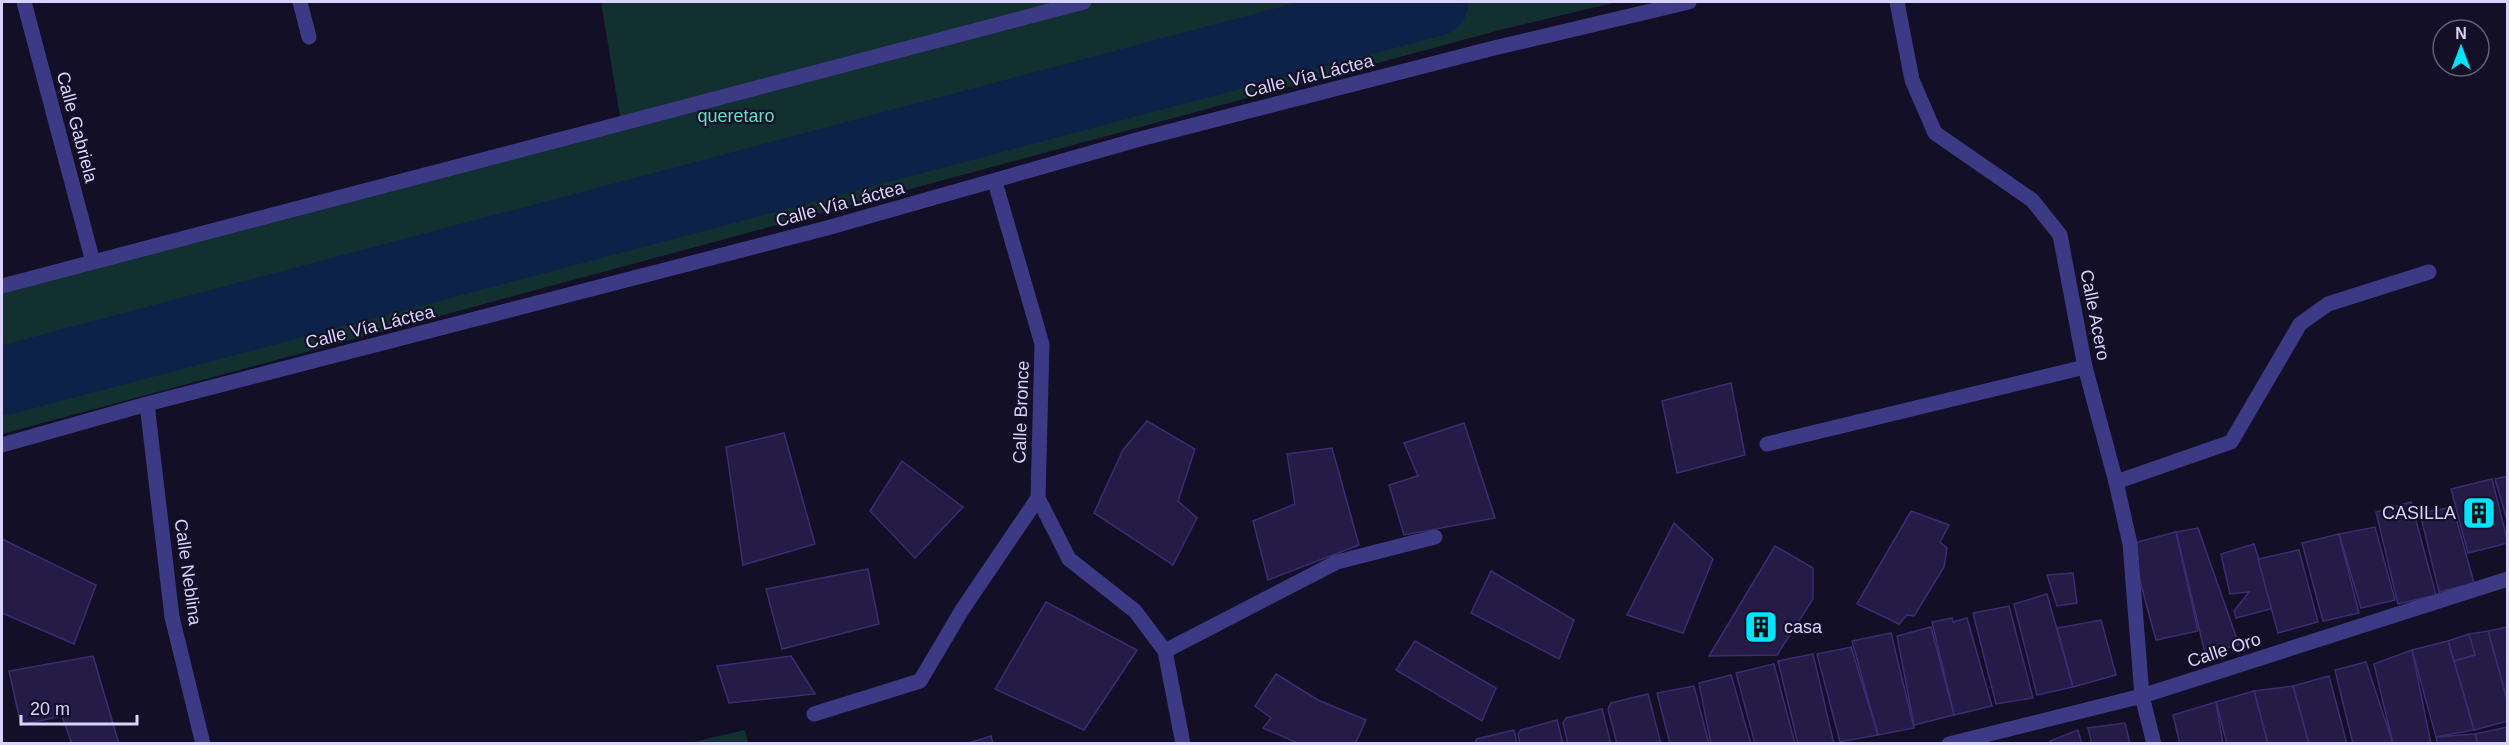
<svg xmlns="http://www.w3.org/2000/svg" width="2509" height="745" font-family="Arial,sans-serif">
	<rect width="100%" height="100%" fill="#130f26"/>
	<!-- green -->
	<g fill="#12302f">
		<polygon points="601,2 1617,2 1504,29 2,434 2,286 621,123"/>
		<polygon points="745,730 748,743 689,743"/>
	</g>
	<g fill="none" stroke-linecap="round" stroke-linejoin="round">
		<!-- river -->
		<polyline stroke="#0c2248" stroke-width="69" points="2,381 1434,2"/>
	</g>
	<!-- building -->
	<g fill="#241b47" stroke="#3b2d73" stroke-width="1.5">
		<polygon points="1731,383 1745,455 1677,473 1662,401"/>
		<polygon points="1147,421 1195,449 1178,501 1197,518 1173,565 1094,513 1123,450"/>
		<polygon points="1464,423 1495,518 1404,535 1389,485 1418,476 1404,443"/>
		<polygon points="784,433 815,544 743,565 726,447"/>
		<polygon points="1332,448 1359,545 1268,580 1253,521 1295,504 1287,454"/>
		<polygon points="902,461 963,507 915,558 870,511"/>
		<polygon points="2508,476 2508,524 2495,479"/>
		<polygon points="2492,479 2508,543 2468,553 2451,489"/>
		<polygon points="2411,502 2436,595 2398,604 2376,512"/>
		<polygon points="2453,507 2474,583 2439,592 2420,513"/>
		<polygon points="1911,511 1949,525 1940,542 1947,548 1944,567 1914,616 1907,615 1899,624 1857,604"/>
		<polygon points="1674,523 1713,559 1683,633 1627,615"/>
		<polygon points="2375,527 2395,600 2361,608 2339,534"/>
		<polygon points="2198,528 2239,645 2205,653 2176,532"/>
		<polygon points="2176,532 2198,631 2156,640 2130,544"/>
		<polygon points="2339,534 2359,613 2323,621 2302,543"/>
		<polygon points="2,539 96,585 74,644 2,613"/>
		<polygon points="2254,544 2274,608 2236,618 2234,611 2249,592 2230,594 2221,554"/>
		<polygon points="1775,546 1813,568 1813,599 1777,655 1709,656"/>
		<polygon points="2299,550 2318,622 2278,633 2258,559"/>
		<polygon points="868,569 879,624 782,649 766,589"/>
		<polygon points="1491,571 1574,620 1559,659 1471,613"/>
		<polygon points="2073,573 2077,603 2057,606 2047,575"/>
		<polygon points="2047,594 2073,687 2037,695 2014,604"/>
		<polygon points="1046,602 1137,650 1084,730 995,689"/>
		<polygon points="2009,606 2033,698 1996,704 1973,613"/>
		<polygon points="1952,618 1953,622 1967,618 1992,706 1954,715 1932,622"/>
		<polygon points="2101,620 2116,675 2073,687 2057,628"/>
		<polygon points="1931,627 1954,715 1914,725 1897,636"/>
		<polygon points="2508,627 2508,703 2488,631"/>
		<polygon points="2488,631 2508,703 2508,721 2474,730 2454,661 2475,655 2469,634"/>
		<polygon points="1891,633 1914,728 1878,735 1852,641"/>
		<polygon points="2469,634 2475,655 2454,661 2448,641"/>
		<polygon points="1415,641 1496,688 1482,721 1396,670"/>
		<polygon points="2448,641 2474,730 2436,737 2412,650"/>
		<polygon points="1851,647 1878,735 1840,742 1817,654"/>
		<polygon points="2412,650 2431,744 2393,744 2374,664"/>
		<polygon points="1813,654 1834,744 1798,744 1778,661"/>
		<polygon points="93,656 119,744 72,744 62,716 21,725 9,671"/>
		<polygon points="791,656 815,694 729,703 717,666"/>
		<polygon points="2366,662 2393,744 2353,744 2335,670"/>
		<polygon points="1774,664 1795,744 1755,744 1736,673"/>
		<polygon points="1276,674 1318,700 1366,720 1355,744 1300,744 1263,728 1271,718 1255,706"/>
		<polygon points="1731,675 1751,744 1711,744 1699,683"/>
		<polygon points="2329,676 2347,744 2309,744 2293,686"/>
		<polygon points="1694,686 1709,744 1670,744 1657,693"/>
		<polygon points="2293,686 2309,744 2268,744 2254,691"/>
		<polygon points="2254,691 2268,744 2227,744 2216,702"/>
		<polygon points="1648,694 1661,744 1617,744 1608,709 1611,703"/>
		<polygon points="2216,702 2223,744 2180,744 2173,715"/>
		<polygon points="1602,709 1611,744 1568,744 1563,723 1566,718"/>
		<polygon points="1557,720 1563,744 1520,744 1518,734 1521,730"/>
		<polygon points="2125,723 2130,744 2092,744 2088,728"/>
		<polygon points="2508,727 2508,744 2478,744 2475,734"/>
		<polygon points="1514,730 1517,744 1474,744 1477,739"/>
		<polygon points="2078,730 2082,744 2050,744 2050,741"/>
		<polygon points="2475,734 2478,744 2437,744 2436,737"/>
		<polygon points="991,736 993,744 966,744"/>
	</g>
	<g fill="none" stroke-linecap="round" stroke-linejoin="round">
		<!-- minor -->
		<g stroke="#3d3a85" stroke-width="15">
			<polyline points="24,2 93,262"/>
			<polyline points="300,2 309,37"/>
			<polyline points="1897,2 1912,80 1935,133 2032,200 2060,235 2085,367 2116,482 2130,544 2142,696 2154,744"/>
			<polyline points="995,182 1042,344 1038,498 1069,559 1135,611 1165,651 1183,744"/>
			<polyline points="2,286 1084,2"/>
			<polyline points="147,404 172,617 203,744"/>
			<polyline points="1767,444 2085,367"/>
			<polyline points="2,445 147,404 827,228 1140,139 1494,48 1689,2"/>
			<polyline points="2116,482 2231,442 2300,324 2328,304 2429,272"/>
			<polyline points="1165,651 1337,562 1435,537"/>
			<polyline points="814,714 920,681 962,610 1038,498"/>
			<polyline points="1949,744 2142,696 2508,579"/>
		</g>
	</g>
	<!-- icons -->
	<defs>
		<g id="building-square" transform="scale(1.725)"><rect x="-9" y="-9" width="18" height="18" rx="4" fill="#00e5ff" stroke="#130f26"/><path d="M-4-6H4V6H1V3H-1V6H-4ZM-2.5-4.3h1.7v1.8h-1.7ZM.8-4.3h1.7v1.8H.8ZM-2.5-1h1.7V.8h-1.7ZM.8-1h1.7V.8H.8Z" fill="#111"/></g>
	</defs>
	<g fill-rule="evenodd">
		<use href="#building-square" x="2479" y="513"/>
		<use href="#building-square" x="1761" y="627"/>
	</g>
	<g text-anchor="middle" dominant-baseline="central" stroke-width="4.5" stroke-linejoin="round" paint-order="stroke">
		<!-- street labels -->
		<g font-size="18" fill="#d9d4ff" stroke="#130f26">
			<text transform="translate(1309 76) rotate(-14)">Calle Vía Láctea</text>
			<text transform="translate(77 127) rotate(75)">Calle Gabriela</text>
			<text transform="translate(840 204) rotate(-15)">Calle Vía Láctea</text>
			<text transform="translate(2095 315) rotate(79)">Calle Acero</text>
			<text transform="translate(370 327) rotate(-14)">Calle Vía Láctea</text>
			<text transform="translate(1021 412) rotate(-88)">Calle Bronce</text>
			<text transform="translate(188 572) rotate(82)">Calle Neblina</text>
			<text transform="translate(2224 650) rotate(-18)">Calle Oro</text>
		</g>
		<!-- park labels -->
		<g font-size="18" fill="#5fe0c0" stroke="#130f26">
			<text x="736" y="116">queretaro</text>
		</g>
		<!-- poi labels -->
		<g font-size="18" fill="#d9d4ff" stroke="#130f26" text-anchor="end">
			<text x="2456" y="513">CASILLA</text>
			<text x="1784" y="627" text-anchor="start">casa</text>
		</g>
	</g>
	<!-- border -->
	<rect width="2509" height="745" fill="none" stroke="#d9d4ff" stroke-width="6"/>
	<!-- north arrow -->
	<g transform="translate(2461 48)"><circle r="28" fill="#130f26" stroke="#625e7d" stroke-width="1.5"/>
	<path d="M0-4.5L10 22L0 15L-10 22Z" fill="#00e5ff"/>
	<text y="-9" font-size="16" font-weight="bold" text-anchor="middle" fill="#d9d4ff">N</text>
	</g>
	<!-- scale -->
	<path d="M21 715v9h116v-9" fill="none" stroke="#d9d4ff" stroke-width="3"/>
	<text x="30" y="715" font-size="18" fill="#d9d4ff" stroke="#130f26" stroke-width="4.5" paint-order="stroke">20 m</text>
</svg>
